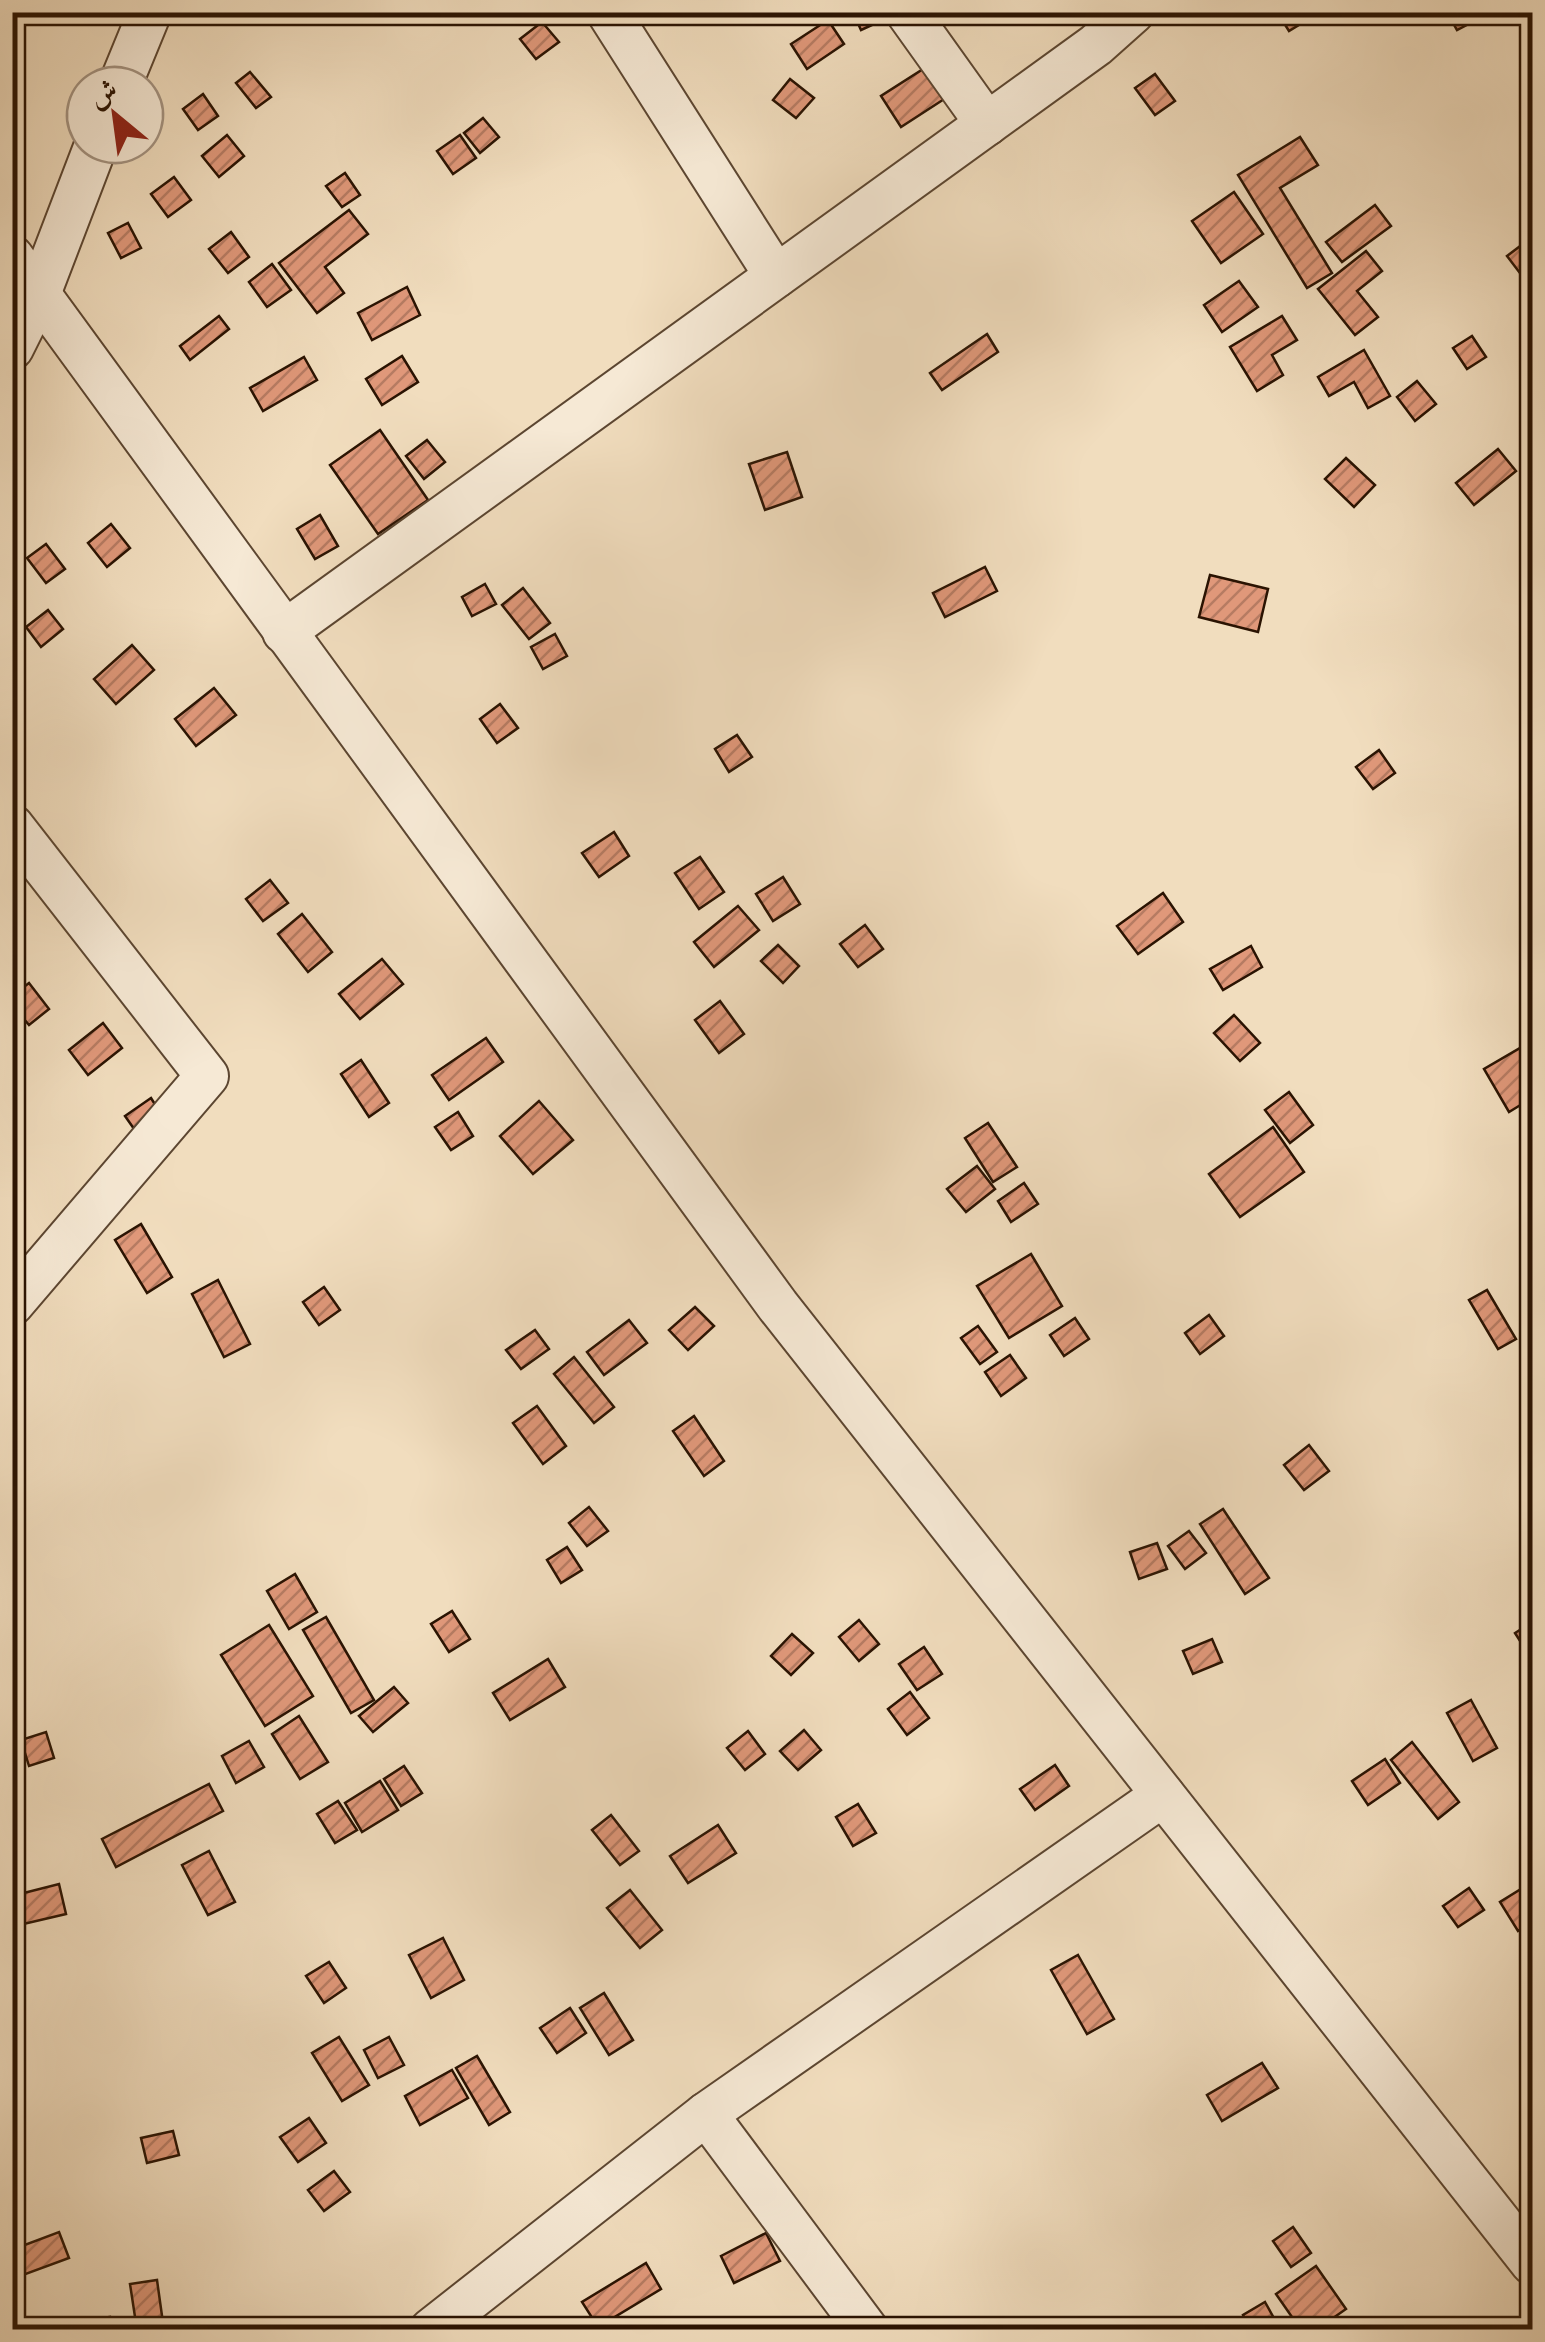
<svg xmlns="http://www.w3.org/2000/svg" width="1545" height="2342" font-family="'EB Garamond',Amiri,serif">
	<defs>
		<pattern id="building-hatch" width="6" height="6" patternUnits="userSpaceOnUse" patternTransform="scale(2.5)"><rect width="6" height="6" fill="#e0987a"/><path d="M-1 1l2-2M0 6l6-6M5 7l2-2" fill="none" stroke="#b67b62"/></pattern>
	</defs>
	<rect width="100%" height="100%" fill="#f1ddbe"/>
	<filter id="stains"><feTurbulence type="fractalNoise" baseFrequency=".002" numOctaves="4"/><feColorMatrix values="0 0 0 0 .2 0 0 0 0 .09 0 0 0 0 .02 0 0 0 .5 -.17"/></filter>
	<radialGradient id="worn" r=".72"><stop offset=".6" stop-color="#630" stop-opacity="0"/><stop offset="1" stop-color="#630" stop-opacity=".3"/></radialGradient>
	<!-- building -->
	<g fill="url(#building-hatch)" stroke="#2a1302" stroke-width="2.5">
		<polygon points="853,12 882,12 885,19 861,30"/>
		<polygon points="1277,12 1310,12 1312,17 1289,31"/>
		<polygon points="1447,12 1482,12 1484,16 1457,30"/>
		<polygon points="828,20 844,44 807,69 791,44"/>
		<polygon points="542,22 559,42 536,59 520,39"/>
		<polygon points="931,64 952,94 901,127 881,96"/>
		<polygon points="250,72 271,97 256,108 236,83"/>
		<polygon points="1155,74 1175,101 1155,115 1135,88"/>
		<polygon points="790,79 814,98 796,118 773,100"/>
		<polygon points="203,94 218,116 198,130 183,109"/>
		<polygon points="483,118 499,137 480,153 464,133"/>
		<polygon points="227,135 244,156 219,177 202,156"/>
		<polygon points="460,135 476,158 453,174 437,151"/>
		<polygon points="1300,137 1318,165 1280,188 1332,273 1307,288 1238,175"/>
		<polygon points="345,173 360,195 342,207 326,186"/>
		<polygon points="174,177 191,200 168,217 151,194"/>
		<polygon points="1234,192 1263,234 1221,263 1192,221"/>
		<polygon points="1375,205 1391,226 1342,262 1326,242"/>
		<polygon points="349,210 368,234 325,267 344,293 317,313 279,263"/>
		<polygon points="128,223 141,248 121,258 108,233"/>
		<polygon points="231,232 249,257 228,273 209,249"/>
		<polygon points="1532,237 1532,276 1526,281 1507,256"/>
		<polygon points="1366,251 1382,271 1357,291 1378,317 1355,335 1318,289"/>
		<polygon points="272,264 291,290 267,307 249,282"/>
		<polygon points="1239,281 1258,307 1222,332 1204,305"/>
		<polygon points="407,287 420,315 372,340 358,313"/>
		<polygon points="219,316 229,329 190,360 180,346"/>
		<polygon points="1282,316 1297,340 1272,355 1283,375 1257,391 1230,347"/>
		<polygon points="987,334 998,352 942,390 930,373"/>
		<polygon points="1472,336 1486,357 1467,369 1453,348"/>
		<polygon points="1364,350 1390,396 1368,408 1354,382 1329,396 1318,377"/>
		<polygon points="402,356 418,382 382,405 366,379"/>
		<polygon points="304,357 317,380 263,411 250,388"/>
		<polygon points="1417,381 1436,404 1415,421 1397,397"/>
		<polygon points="380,430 428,500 378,534 330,465"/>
		<polygon points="427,440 445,462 424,479 406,456"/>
		<polygon points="1498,449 1516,471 1474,505 1456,483"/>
		<polygon points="787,452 802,497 765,510 749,464"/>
		<polygon points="1346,458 1375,485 1354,507 1325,479"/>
		<polygon points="320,515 338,546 315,559 297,529"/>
		<polygon points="111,524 130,548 107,567 88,543"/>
		<polygon points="46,544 65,569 46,583 27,558"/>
		<polygon points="985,567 997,591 945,617 933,593"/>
		<polygon points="1210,575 1268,589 1258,632 1199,617"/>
		<polygon points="485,584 496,604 472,616 462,597"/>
		<polygon points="523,588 550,623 529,639 502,605"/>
		<polygon points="48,610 63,629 41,647 26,627"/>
		<polygon points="555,634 567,656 543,669 531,647"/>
		<polygon points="132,645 154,670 116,704 94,679"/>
		<polygon points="214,688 236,715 196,746 175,719"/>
		<polygon points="500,704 518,728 497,743 480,719"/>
		<polygon points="737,735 752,757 729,772 715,749"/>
		<polygon points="1379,750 1395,773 1373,789 1356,767"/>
		<polygon points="614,832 629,856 599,877 582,853"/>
		<polygon points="700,857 724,892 699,909 675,873"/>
		<polygon points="783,877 800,904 773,921 756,894"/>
		<polygon points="270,880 288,903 263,921 246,899"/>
		<polygon points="1163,893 1183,922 1138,954 1117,926"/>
		<polygon points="738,906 759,930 714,967 694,942"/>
		<polygon points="302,914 332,952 308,972 278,934"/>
		<polygon points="865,925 883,949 858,967 840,944"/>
		<polygon points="778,945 799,966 783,983 761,961"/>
		<polygon points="1251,946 1262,967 1223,990 1210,969"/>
		<polygon points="382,959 403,984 360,1019 339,994"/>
		<polygon points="29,983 49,1009 29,1025 12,1005 12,996"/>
		<polygon points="720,1001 744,1034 719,1053 695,1020"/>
		<polygon points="1234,1015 1260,1043 1240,1061 1214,1033"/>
		<polygon points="103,1023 122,1048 88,1075 69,1050"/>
		<polygon points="486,1038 503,1062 449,1100 432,1075"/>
		<polygon points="1532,1041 1532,1098 1509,1112 1484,1069"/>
		<polygon points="361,1060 389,1103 369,1117 341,1074"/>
		<polygon points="1289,1092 1313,1125 1290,1143 1265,1110"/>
		<polygon points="151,1098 164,1119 139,1136 125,1116"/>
		<polygon points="539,1101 573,1140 533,1174 500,1136"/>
		<polygon points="458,1112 473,1136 451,1150 435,1127"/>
		<polygon points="988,1123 1017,1167 993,1182 965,1138"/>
		<polygon points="1273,1127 1304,1172 1240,1217 1209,1174"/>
		<polygon points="977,1166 995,1189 966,1212 947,1189"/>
		<polygon points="1024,1183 1038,1204 1011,1222 998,1201"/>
		<polygon points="141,1224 172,1277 147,1293 115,1240"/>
		<polygon points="1031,1254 1062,1306 1009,1338 977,1286"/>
		<polygon points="218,1280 250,1344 224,1357 192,1294"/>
		<polygon points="324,1287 340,1310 319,1325 303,1302"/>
		<polygon points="1487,1290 1516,1339 1498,1349 1469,1300"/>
		<polygon points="695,1307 714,1326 688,1350 669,1330"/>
		<polygon points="1209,1315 1224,1336 1200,1354 1185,1333"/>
		<polygon points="1075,1318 1089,1339 1064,1356 1050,1335"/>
		<polygon points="629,1320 647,1343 604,1375 587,1352"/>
		<polygon points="978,1326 997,1352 980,1364 961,1338"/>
		<polygon points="535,1330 549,1349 521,1369 506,1350"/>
		<polygon points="1010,1355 1026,1378 1001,1396 985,1372"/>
		<polygon points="574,1357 614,1407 594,1423 554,1374"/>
		<polygon points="537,1406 566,1446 543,1464 513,1423"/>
		<polygon points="694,1416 724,1461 704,1476 673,1431"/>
		<polygon points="1309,1445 1329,1471 1304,1490 1284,1465"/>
		<polygon points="589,1507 608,1531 587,1546 569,1523"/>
		<polygon points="1223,1509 1269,1578 1245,1594 1200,1524"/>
		<polygon points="1189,1531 1206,1553 1185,1569 1168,1546"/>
		<polygon points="1157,1543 1167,1569 1139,1579 1130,1552"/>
		<polygon points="567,1547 582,1570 561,1583 547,1560"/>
		<polygon points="295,1574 317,1612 289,1629 267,1591"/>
		<polygon points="452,1611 470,1639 449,1652 431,1624"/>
		<polygon points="326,1617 374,1700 351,1713 303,1630"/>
		<polygon points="859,1620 879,1644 859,1661 839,1637"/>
		<polygon points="1532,1622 1532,1658 1531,1658 1515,1633"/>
		<polygon points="269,1625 313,1696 265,1726 221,1655"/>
		<polygon points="792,1634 813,1653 791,1675 771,1656"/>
		<polygon points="1212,1639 1222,1662 1193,1674 1183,1651"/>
		<polygon points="924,1647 942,1674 917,1690 899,1664"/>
		<polygon points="548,1659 565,1687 510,1720 493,1693"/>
		<polygon points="394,1687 408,1703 373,1732 359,1716"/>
		<polygon points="910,1692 929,1718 907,1735 888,1709"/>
		<polygon points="1471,1700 1497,1748 1473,1761 1447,1713"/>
		<polygon points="299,1716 328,1762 300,1779 272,1734"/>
		<polygon points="804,1730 821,1750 798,1770 780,1751"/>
		<polygon points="748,1731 765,1754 745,1770 727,1748"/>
		<polygon points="46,1732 54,1758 29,1766 21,1740"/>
		<polygon points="249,1741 264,1767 236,1783 222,1756"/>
		<polygon points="1412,1742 1459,1802 1438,1819 1391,1760"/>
		<polygon points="1385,1759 1400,1783 1368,1805 1352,1781"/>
		<polygon points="1055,1765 1069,1786 1035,1810 1020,1789"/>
		<polygon points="404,1766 422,1793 401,1806 384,1779"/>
		<polygon points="380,1781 398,1810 362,1832 345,1803"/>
		<polygon points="209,1784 223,1811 116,1867 102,1839"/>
		<polygon points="338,1801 357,1830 335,1843 317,1814"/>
		<polygon points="858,1804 876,1833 853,1846 836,1817"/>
		<polygon points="611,1815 639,1851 620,1865 592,1830"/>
		<polygon points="718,1825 736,1853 688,1883 670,1856"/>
		<polygon points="209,1851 235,1902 208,1915 182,1865"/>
		<polygon points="59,1884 66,1914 15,1926 12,1896"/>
		<polygon points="1469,1888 1484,1910 1458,1927 1443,1906"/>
		<polygon points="1521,1889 1532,1906 1532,1922 1518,1931 1500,1902"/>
		<polygon points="630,1890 662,1930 640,1948 607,1908"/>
		<polygon points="443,1938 464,1980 431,1998 409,1955"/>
		<polygon points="1078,1955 1114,2019 1087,2034 1051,1970"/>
		<polygon points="329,1962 346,1988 324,2003 306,1976"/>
		<polygon points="604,1993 633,2040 609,2055 580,2008"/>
		<polygon points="570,2008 586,2033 557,2053 540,2028"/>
		<polygon points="339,2037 369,2085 342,2101 312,2053"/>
		<polygon points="389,2037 404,2065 378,2078 364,2050"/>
		<polygon points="477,2056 510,2112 489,2125 456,2068"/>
		<polygon points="1262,2063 1278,2088 1222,2121 1207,2095"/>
		<polygon points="452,2070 468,2098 420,2125 405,2096"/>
		<polygon points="309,2118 326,2143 298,2162 280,2137"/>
		<polygon points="173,2131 179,2155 147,2163 141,2138"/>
		<polygon points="334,2171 350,2192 324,2211 308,2190"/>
		<polygon points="1293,2227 1311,2253 1291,2267 1273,2241"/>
		<polygon points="59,2232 69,2258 23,2275 14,2249"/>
		<polygon points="766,2233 780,2261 734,2283 721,2256"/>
		<polygon points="646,2263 661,2289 598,2327 582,2302"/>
		<polygon points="1316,2266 1346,2309 1316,2330 1301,2330 1276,2294"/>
		<polygon points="157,2280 164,2330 137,2330 130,2284"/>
		<polygon points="1265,2302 1280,2329 1280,2330 1251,2330 1243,2315"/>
		<polygon points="110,2317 112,2330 82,2330 81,2321"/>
	</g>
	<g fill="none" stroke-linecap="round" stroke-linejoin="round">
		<!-- street casing -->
		<g stroke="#5c4631" stroke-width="46">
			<g id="street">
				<polyline points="608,12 776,276"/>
				<polyline points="907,12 987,124"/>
				<polyline points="120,85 150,12"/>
				<polyline points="12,257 778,1306 1532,2263"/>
				<polyline points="12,348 39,294 96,145"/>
				<polyline points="284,632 1096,45 1133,12"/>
				<polyline points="12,826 207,1076 12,1304"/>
				<polyline points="706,2114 867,2330"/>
				<polyline points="431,2330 706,2114 1163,1795"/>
			</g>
		</g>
		<!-- street -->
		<use href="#street" stroke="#f6e9d5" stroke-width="42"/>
	</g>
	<!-- margin -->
	<rect width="1545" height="2342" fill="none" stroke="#f1ddbe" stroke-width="50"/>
	<rect x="15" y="15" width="1515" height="2312" fill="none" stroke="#2a1302" stroke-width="5"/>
	<rect x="25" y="25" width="1495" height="2292" fill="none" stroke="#2a1302" stroke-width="2.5"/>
	<!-- north arrow -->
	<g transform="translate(115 115) rotate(331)"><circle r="48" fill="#f6e9d5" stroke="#a49381" stroke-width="2.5"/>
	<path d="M0-8L18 38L0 25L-18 38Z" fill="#8f2418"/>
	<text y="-15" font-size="28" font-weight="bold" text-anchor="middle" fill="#2a1302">ش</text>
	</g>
	<rect width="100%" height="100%" filter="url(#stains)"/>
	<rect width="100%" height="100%" fill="url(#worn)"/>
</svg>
